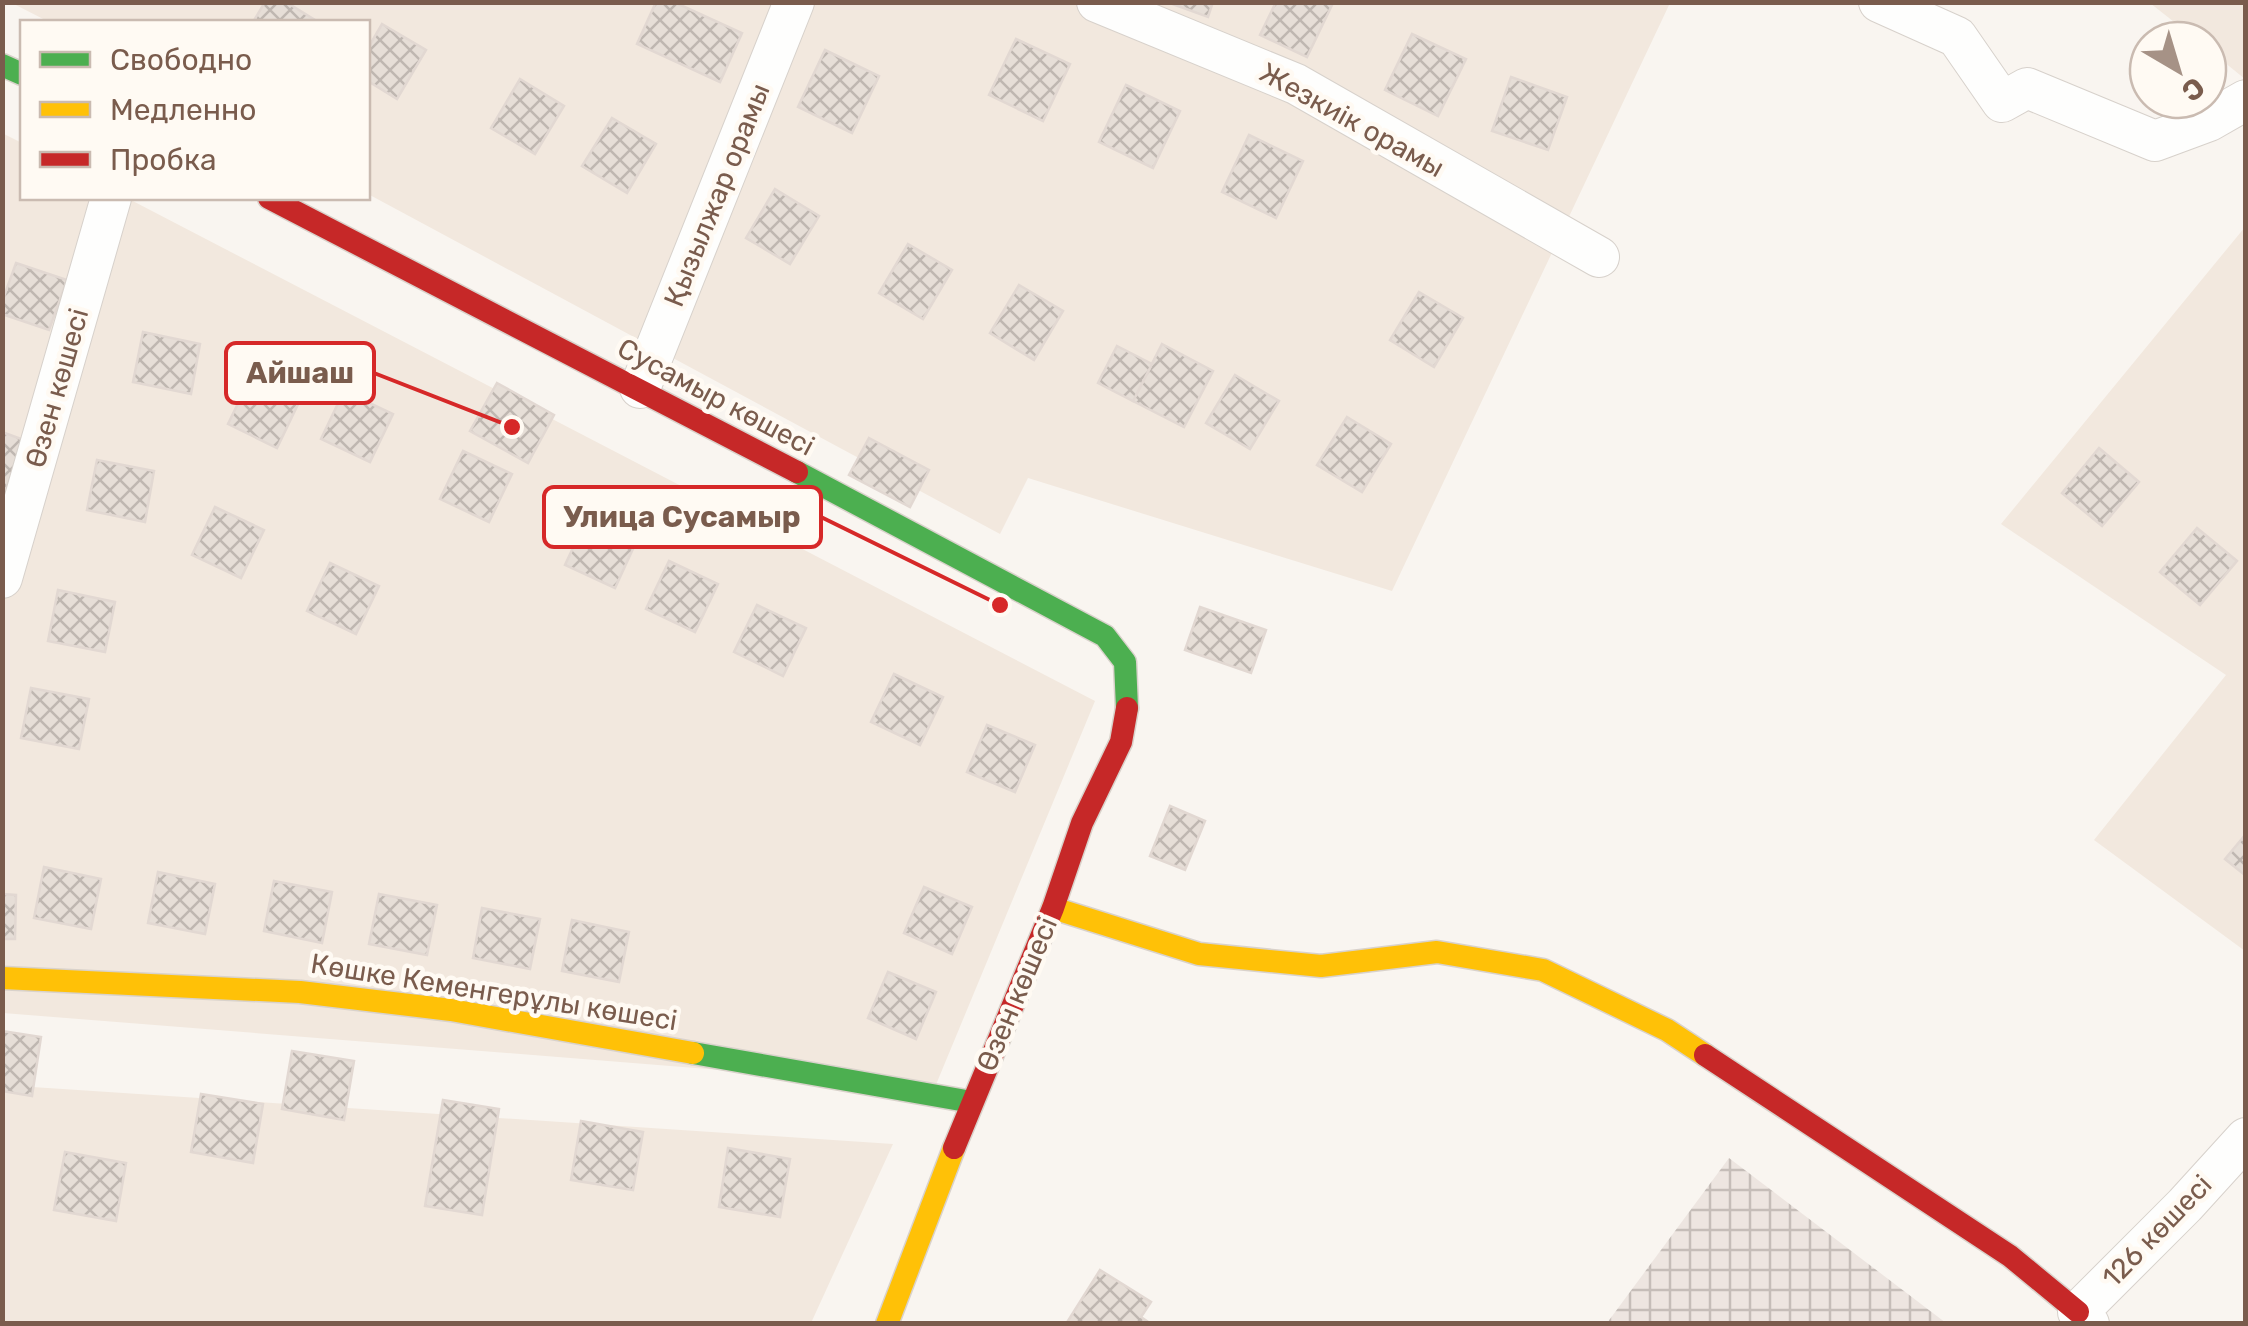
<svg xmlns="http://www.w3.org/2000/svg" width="2248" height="1326" font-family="Rubik,sans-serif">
	<defs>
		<pattern id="industrial-grid" width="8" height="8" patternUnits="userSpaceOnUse" patternTransform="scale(2.5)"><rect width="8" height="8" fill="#ede5e0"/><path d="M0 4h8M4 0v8" fill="none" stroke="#c5bdb8"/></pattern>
		<pattern id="building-cross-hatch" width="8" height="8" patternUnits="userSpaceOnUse" patternTransform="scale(2.5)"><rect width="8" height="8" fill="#e6ded7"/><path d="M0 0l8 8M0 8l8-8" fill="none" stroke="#bfb7b1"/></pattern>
	</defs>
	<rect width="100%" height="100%" fill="#f9f5f0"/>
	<!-- residential -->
	<g fill="#f2e8de">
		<polygon points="12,3 1670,3 1392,591 1028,478 1000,534 368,194 368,22 49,22"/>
		<polygon points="2150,3 2245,3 2245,79 2208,49 2208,40 2197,40"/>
		<polygon points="2,133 22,143 22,198 127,198 1095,701 935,1087 3,1013"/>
		<polygon points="2245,227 2245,951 2094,840 2226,675 2001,524"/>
		<polygon points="2,1085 893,1144 811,1323 3,1323"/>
	</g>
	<!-- industrial -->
	<polygon fill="url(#industrial-grid)" points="1729,1158 1946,1323 1607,1323"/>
	<!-- building -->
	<g fill="url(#building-cross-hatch)" stroke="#e2d8d2" stroke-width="2.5">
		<polygon points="265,2 286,2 315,20 313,22 253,22"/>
		<polygon points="656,2 674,2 742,33 720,82 637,44"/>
		<polygon points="1167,2 1213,2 1208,17"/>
		<polygon points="1276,2 1333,3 1307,57 1260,35"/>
		<polygon points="382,24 426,50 397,99 368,81 368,48"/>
		<polygon points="1412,34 1466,59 1438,116 1385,90"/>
		<polygon points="1016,39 1070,64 1043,121 989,95"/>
		<polygon points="825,50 879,76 852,133 798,107"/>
		<polygon points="1511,77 1567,97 1548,150 1492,131"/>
		<polygon points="520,79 564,106 535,154 491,128"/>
		<polygon points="1126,85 1180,111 1153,168 1099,142"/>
		<polygon points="612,118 656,144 627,193 582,166"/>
		<polygon points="1249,135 1303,161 1276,218 1222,192"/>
		<polygon points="775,189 819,216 790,264 746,238"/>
		<polygon points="908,244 952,270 923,319 879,293"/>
		<polygon points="16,263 67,280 49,330 2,314 2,302"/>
		<polygon points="1019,285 1063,311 1034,360 990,333"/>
		<polygon points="1419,292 1463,318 1434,367 1390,340"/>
		<polygon points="143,332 200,344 191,394 133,382"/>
		<polygon points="1162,344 1213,371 1184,427 1133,401"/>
		<polygon points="1117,346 1152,364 1133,401 1098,383"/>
		<polygon points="1235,375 1279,401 1250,449 1206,423"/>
		<polygon points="251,377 300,400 277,448 228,424"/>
		<polygon points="497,383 554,415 528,463 470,431"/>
		<polygon points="344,391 393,414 370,462 321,439"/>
		<polygon points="1347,417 1391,444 1362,492 1317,465"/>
		<polygon points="2,432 24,440 2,501"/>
		<polygon points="869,438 929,470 910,507 849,475"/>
		<polygon points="2099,448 2139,482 2102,526 2062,493"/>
		<polygon points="463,451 512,474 489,522 440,499"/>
		<polygon points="97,460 154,471 145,522 87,510"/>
		<polygon points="215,507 264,530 241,578 192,555"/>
		<polygon points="588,516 637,540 615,588 565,565"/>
		<polygon points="2197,528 2237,561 2200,605 2160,572"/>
		<polygon points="669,561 718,584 695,632 646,609"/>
		<polygon points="330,563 379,586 356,634 307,611"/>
		<polygon points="58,590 115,602 105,652 48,641"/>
		<polygon points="757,605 806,628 783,676 734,652"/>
		<polygon points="1200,607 1266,630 1251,673 1185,650"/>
		<polygon points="894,674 943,697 920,745 871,722"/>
		<polygon points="31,688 89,699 79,749 21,738"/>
		<polygon points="987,725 1035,745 1015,792 967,772"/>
		<polygon points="1170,806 1205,821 1185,870 1150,856"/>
		<polygon points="2246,834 2246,876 2225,859"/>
		<polygon points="44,867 101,879 91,929 34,918"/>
		<polygon points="158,872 215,884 205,934 148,923"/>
		<polygon points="274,881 332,892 322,943 264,931"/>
		<polygon points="924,887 972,907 952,954 904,933"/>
		<polygon points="2,894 16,895 15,939 2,939"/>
		<polygon points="379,894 437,905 427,955 369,944"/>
		<polygon points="482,908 540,919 530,969 473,958"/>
		<polygon points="572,920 629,932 619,982 562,971"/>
		<polygon points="888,972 936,992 916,1039 868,1018"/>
		<polygon points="2,1031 41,1037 32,1096 2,1091"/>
		<polygon points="292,1051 354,1061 344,1120 282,1109"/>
		<polygon points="201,1094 263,1104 253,1163 191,1152"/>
		<polygon points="443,1100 499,1109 482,1215 425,1206"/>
		<polygon points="581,1121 643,1132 633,1190 571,1180"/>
		<polygon points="728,1148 790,1159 780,1217 719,1207"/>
		<polygon points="65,1152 126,1163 116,1221 54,1210"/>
		<polygon points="1100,1270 1151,1302 1141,1317 1151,1324 1066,1324"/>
	</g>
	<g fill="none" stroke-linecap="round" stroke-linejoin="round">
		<!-- street casing -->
		<g stroke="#d7d1cb" stroke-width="42">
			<g id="street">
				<polyline points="1097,2 1296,84 1599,257"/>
				<polyline points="1879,2 1957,37 2002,102 2027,88 2155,141 2209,121 2246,100"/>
				<polyline points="640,388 794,2"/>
				<polyline points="2,578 111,198"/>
				<polyline points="2089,1324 2078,1312 2185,1205 2246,1138"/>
			</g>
		</g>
		<!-- fast casing -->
		<g stroke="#d9d2cb" stroke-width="25">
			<g id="fast">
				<polyline points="2,65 22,74"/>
				<polyline points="797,472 1105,636 1125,662 1127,708"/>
				<polyline points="693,1053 972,1102"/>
			</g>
		</g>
		<!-- slow casing -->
		<g stroke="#d9d2cb" stroke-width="25">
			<g id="slow">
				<polyline points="1053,908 1199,954 1321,966 1437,952 1543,970 1667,1030 1705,1055"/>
				<polyline points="2,978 300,992 451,1010 693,1053"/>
				<polyline points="887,1324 954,1148"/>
			</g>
		</g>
		<!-- jam casing -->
		<g stroke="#d9d2cb" stroke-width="25">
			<g id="jam">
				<polyline points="269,198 797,472"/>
				<polyline points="1705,1055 2010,1256 2078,1312"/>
				<polyline points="954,1148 1053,908 1082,823 1121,742 1127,708"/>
			</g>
		</g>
		<!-- street -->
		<use href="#street" stroke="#fefefd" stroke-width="40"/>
		<!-- fast -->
		<use href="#fast" stroke="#4caf50" stroke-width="22"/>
		<!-- slow -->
		<use href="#slow" stroke="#ffc107" stroke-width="22"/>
		<!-- jam -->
		<use href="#jam" stroke="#c62828" stroke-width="22"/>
	</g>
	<g text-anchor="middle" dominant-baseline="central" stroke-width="9" stroke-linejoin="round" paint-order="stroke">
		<!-- street labels -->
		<g font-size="28" fill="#7a5c4d" stroke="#fffaf3">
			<text transform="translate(1352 120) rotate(29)">Жезкиік орамы</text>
			<text transform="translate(717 195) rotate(-68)">Қызылжар орамы</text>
			<text transform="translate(57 388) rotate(-74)">Өзен көшесі</text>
			<text transform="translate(716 397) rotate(28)">Сусамыр көшесі</text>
			<text transform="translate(494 992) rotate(9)">Көшке Кеменгерұлы көшесі</text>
			<text transform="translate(1017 994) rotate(-67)">Өзен көшесі</text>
			<text transform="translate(2157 1231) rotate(-46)">126 көшесі</text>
		</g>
	</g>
	<!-- callouts -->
	<path fill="none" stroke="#d62828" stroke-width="4" d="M512 427L374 373M1000 605L821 517"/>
	<g fill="#d62828" stroke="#fffaf3" stroke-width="4">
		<circle cx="512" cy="427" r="10"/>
		<circle cx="1000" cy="605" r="10"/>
	</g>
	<g fill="#fffaf3" stroke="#d62828" stroke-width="4">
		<rect x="226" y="343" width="148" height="60" rx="10"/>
		<rect x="544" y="487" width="277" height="60" rx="10"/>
	</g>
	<g font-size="30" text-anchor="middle" font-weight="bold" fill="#7a5c4d">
		<text x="300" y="383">Айшаш</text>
		<text x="682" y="527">Улица Сусамыр</text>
	</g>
	<!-- border -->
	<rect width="2248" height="1326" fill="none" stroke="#7a5c4d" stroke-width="10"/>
	<!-- legend -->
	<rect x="20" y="20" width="350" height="180" fill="#fffaf3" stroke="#cabbb1" stroke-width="2.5"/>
	<rect x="40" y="52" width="50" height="15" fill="#4caf50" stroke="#cabbb1" stroke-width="2.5"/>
	<text x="110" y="70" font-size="30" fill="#7a5c4d">Свободно</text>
	<rect x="40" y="102" width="50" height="15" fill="#ffc107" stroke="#cabbb1" stroke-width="2.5"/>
	<text x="110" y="120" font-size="30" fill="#7a5c4d">Медленно</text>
	<rect x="40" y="152" width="50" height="15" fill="#c62828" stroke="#cabbb1" stroke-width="2.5"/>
	<text x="110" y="170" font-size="30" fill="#7a5c4d">Пробка</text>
	<!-- north arrow -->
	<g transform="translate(2178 70) rotate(142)"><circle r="48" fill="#fffaf3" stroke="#cabbb1" stroke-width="2.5"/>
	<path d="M0-8L18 38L0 25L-18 38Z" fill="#a69286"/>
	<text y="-15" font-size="28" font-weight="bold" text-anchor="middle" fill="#7a5c4d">С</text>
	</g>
</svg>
